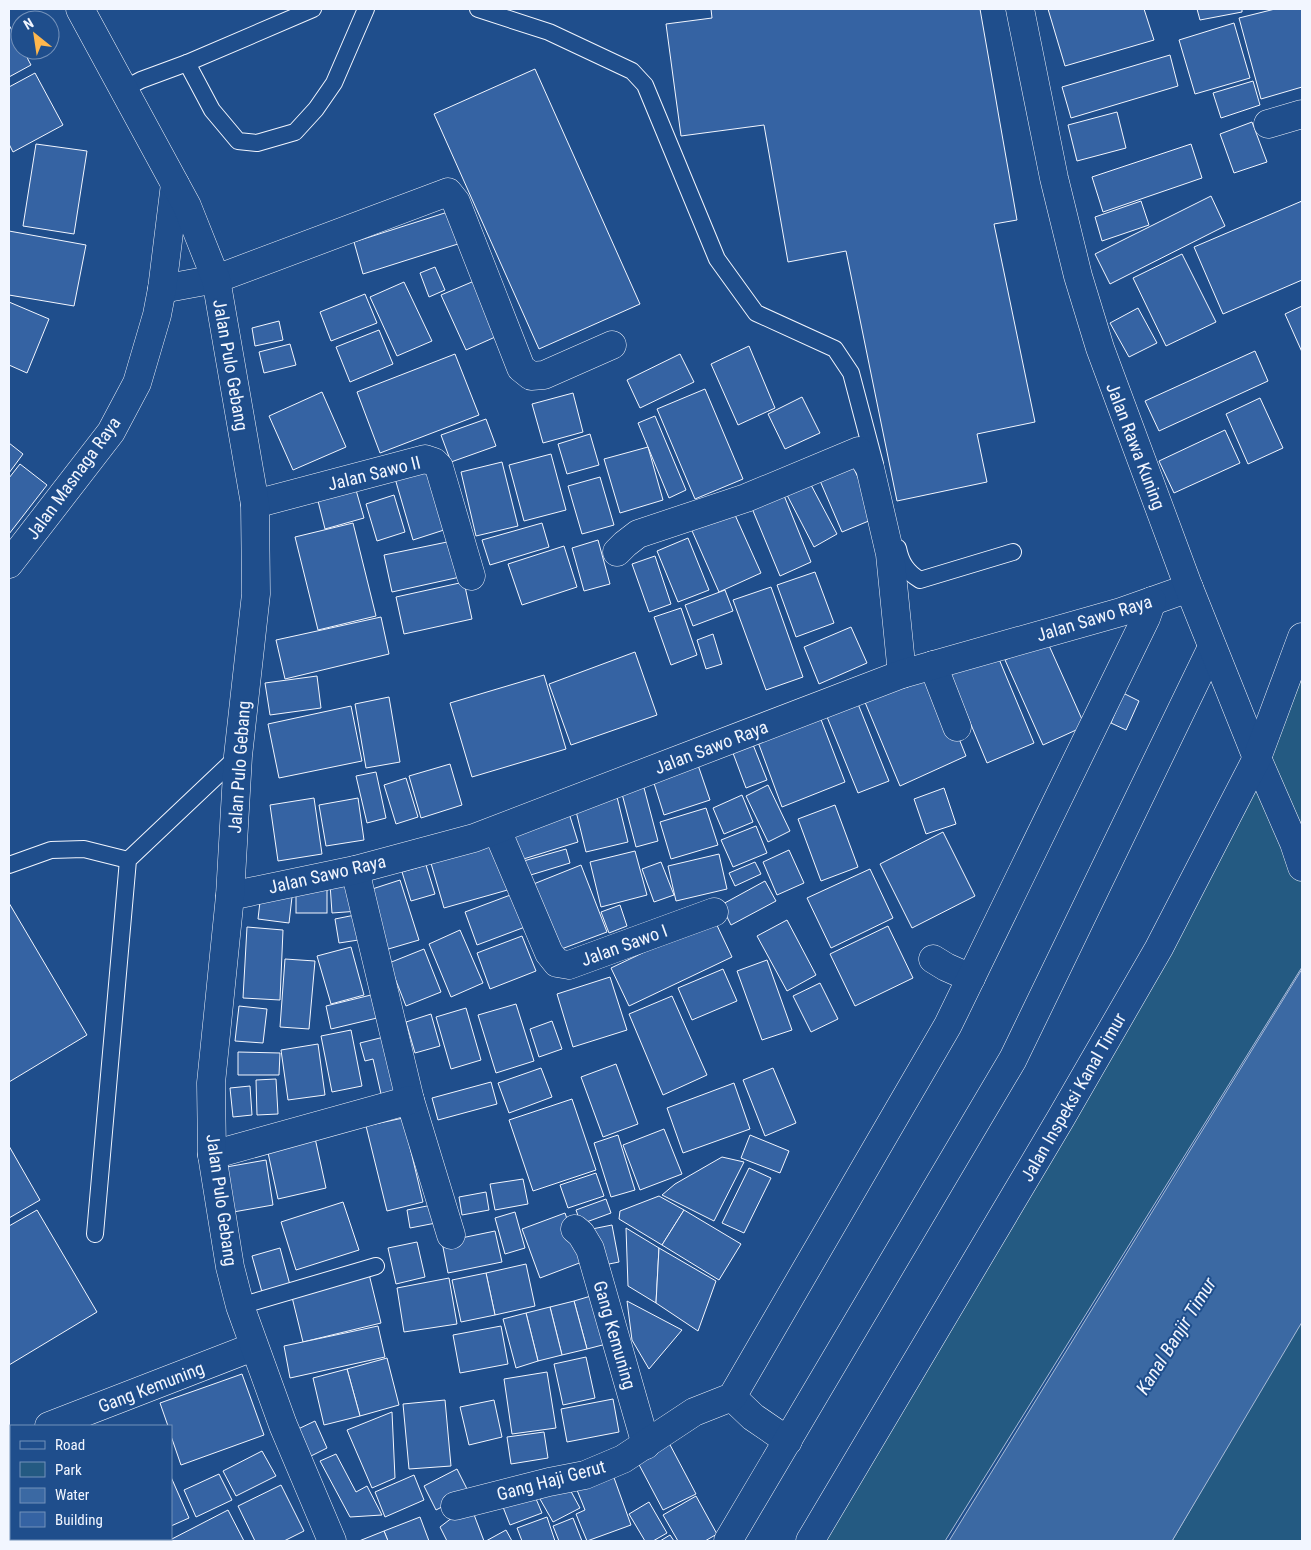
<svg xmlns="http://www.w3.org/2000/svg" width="1311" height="1550" font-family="'Roboto Condensed',sans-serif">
	<rect width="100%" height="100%" fill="#1f4e8c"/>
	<!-- green -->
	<g fill="#245a82" stroke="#a8bbd7">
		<polygon points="1302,637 1302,967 945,1541 807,1541 1181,905"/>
		<polygon points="1302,1318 1302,1541 1172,1541"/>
	</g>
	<!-- water -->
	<polygon fill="#3b69a3" stroke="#a8bbd7" points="1302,969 1302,1322 1172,1541 949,1541"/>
	<!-- building -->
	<g fill="#3563a3" stroke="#f2f6ff">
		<polygon points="711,9 980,9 1017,220 994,224 1035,422 977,434 987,482 897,501 846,251 788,262 764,125 681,136 666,24 712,18"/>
		<polygon points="1048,9 1144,9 1154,40 1065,66"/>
		<polygon points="1197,9 1242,9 1242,12 1200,20"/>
		<polygon points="1275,9 1302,9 1302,87 1261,99 1239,18"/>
		<polygon points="1234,23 1250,78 1195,94 1179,40"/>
		<polygon points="9,25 20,45 20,50 23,50 31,65 9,77"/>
		<polygon points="1170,55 1178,86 1071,118 1062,87"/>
		<polygon points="535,69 640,304 539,349 434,114"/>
		<polygon points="35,73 63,125 13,152 9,144 9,87"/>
		<polygon points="1253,81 1260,105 1221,118 1213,93"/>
		<polygon points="1117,112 1126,148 1077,161 1068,125"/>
		<polygon points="1252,122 1267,162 1234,173 1220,134"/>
		<polygon points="36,144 87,151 74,234 23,226"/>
		<polygon points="1191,144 1202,178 1103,212 1092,177"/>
		<polygon points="1211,196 1225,226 1110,284 1095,254"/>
		<polygon points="1141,201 1149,225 1102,241 1095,217"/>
		<polygon points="1302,201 1302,280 1223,314 1194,247"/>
		<polygon points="451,211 461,243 363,274 354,242"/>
		<polygon points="9,231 86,245 74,306 9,295"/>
		<polygon points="1182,254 1216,322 1166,346 1133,278"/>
		<polygon points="435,267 445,290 429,297 420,273"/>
		<polygon points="479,279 502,334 466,350 441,295"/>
		<polygon points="404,282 432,341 397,356 370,297"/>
		<polygon points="365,294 377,323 331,341 320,312"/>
		<polygon points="9,302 49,319 27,373 9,365"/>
		<polygon points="1302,306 1302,352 1285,314"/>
		<polygon points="1138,308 1157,343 1129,357 1110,323"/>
		<polygon points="279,321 283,340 255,346 252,328"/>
		<polygon points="379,330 393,364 350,382 336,347"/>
		<polygon points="290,344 296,365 264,373 259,352"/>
		<polygon points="749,346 775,408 738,425 711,364"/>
		<polygon points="1255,351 1268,381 1159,431 1145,401"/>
		<polygon points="455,354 479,415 380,453 357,392"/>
		<polygon points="680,354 694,382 640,408 627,380"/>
		<polygon points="705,389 743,479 695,499 657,409"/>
		<polygon points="322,392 346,447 293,470 269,416"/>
		<polygon points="573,393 583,432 543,443 532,404"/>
		<polygon points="802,397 820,433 785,449 768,414"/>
		<polygon points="1260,398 1283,448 1248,464 1226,414"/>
		<polygon points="655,416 686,490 669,498 638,423"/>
		<polygon points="486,419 496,446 451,462 441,435"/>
		<polygon points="1225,430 1240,463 1174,493 1159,461"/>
		<polygon points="590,434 599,465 567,474 558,444"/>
		<polygon points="9,443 23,454 9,473"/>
		<polygon points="648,447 663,500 620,513 604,459"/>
		<polygon points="551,454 566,510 524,521 509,465"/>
		<polygon points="502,462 518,526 476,536 461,472"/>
		<polygon points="851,462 876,518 842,532 818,476"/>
		<polygon points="20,464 47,485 9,534 9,478"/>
		<polygon points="427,464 447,529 413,540 394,475"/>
		<polygon points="600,477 614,525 582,534 568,486"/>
		<polygon points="354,483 364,518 325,529 316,493"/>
		<polygon points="810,483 837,534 814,547 787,495"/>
		<polygon points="783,493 811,562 780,576 751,506"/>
		<polygon points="394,495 405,532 377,541 366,504"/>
		<polygon points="731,506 761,573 719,592 689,524"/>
		<polygon points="353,523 376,616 318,630 295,537"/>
		<polygon points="542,523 549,547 490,565 482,540"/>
		<polygon points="688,538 709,590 678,602 657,551"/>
		<polygon points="598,540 610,584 584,591 572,548"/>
		<polygon points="452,541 460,577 392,592 384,555"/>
		<polygon points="564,546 577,587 522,605 508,564"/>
		<polygon points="655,556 671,604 649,612 632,564"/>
		<polygon points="815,572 834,623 796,637 777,585"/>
		<polygon points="464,582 472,619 404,634 396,597"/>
		<polygon points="771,587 803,677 766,690 733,600"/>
		<polygon points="725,590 733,611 693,626 685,605"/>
		<polygon points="681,608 697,655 671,665 654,617"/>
		<polygon points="381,617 389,654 285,679 276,640"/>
		<polygon points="851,627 867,663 819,684 804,647"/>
		<polygon points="713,634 722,664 706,669 697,640"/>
		<polygon points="1047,641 1085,726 1043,745 1005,660"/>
		<polygon points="994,647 1034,743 987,763 947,667"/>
		<polygon points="635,652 657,715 571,745 549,684"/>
		<polygon points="931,669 966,756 900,786 862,695"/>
		<polygon points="544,675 566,749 472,777 450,703"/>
		<polygon points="317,676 321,708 270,715 265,683"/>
		<polygon points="1123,693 1139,701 1126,730 1111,723"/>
		<polygon points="389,697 400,762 366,768 355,704"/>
		<polygon points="856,699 889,781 858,793 825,712"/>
		<polygon points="351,706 362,761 279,778 268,724"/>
		<polygon points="820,717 845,782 782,807 758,742"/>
		<polygon points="750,737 767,780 746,788 730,745"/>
		<polygon points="450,764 462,805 421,818 409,776"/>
		<polygon points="698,765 710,800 664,815 653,780"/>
		<polygon points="376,772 386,818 367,823 356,776"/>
		<polygon points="406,778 418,817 396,824 384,785"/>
		<polygon points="643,784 658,841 636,847 621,790"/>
		<polygon points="768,785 790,831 768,842 746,796"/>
		<polygon points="944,788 956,824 926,834 914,799"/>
		<polygon points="616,793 628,842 586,852 574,803"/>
		<polygon points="742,795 753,822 724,834 713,808"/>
		<polygon points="314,798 322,854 278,861 270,805"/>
		<polygon points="358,798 364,840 326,846 319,805"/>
		<polygon points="835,805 858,867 821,881 798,819"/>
		<polygon points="706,808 718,845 671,859 660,822"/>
		<polygon points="568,810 578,842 514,862 504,835"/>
		<polygon points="756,826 767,853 733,867 721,840"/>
		<polygon points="943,832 975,896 912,928 880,864"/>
		<polygon points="495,834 511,889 444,908 428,853"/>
		<polygon points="566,849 570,863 524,877 520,862"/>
		<polygon points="789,850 804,883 777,895 763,862"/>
		<polygon points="635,851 647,895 601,907 590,862"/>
		<polygon points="719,854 727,889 676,901 668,866"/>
		<polygon points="661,862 674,895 654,902 642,869"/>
		<polygon points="755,862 761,874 735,886 729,873"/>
		<polygon points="426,865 435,894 411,901 402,872"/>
		<polygon points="581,865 607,932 556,951 531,885"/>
		<polygon points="870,869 893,918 831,948 807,898"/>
		<polygon points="400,880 419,940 385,950 366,891"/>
		<polygon points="765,881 776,901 731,925 721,905"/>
		<polygon points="357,882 359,911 332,913 330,884"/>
		<rect x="296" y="885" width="31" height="28"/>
		<polygon points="261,893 292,897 289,923 258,919"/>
		<polygon points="513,894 525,927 477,945 465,912"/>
		<polygon points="9,903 87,1035 9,1082"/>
		<polygon points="620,905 627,926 609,933 601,912"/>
		<polygon points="360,914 365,939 339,943 335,919"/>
		<polygon points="714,919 732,957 629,1006 611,968"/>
		<polygon points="787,920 816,975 787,991 757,936"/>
		<polygon points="888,926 913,978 855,1006 830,954"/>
		<polygon points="247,927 283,930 280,1000 243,998"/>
		<polygon points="460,930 483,983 451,997 429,944"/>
		<polygon points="522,936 536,971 490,989 477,953"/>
		<polygon points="351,947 364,995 331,1004 317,956"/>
		<polygon points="424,949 441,992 406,1006 389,963"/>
		<polygon points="285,959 315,961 309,1029 280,1027"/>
		<polygon points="767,960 792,1030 762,1040 737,971"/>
		<polygon points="723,969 737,1001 692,1020 678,988"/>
		<polygon points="610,977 627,1030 573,1047 557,994"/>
		<polygon points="820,983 838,1019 811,1032 793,996"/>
		<polygon points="371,995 377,1018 331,1029 326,1006"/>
		<polygon points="672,996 707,1075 663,1095 629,1014"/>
		<polygon points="516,1004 534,1061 496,1073 478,1015"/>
		<polygon points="239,1006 267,1009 263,1043 235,1041"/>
		<polygon points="466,1008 481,1060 451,1069 436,1017"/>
		<polygon points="431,1014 440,1046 415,1053 406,1022"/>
		<polygon points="552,1021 562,1049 539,1057 530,1029"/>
		<polygon points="351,1030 362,1086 332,1092 321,1036"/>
		<polygon points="388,1036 400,1090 381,1094 373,1059 365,1061 360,1043"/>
		<polygon points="318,1044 325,1095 288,1100 281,1050"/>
		<polygon points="238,1052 280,1053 279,1075 238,1075"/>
		<polygon points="616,1064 638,1124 603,1137 581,1077"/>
		<polygon points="541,1068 552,1097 509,1113 498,1083"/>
		<polygon points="773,1068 796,1123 765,1136 743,1080"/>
		<polygon points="276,1079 278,1114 257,1115 256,1080"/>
		<polygon points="491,1082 497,1104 438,1120 432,1098"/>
		<polygon points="734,1083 750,1129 683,1153 667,1108"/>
		<polygon points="250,1086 252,1115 233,1117 230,1088"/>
		<polygon points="572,1099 596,1170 533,1191 509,1120"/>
		<polygon points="403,1118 423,1202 387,1211 366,1126"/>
		<polygon points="664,1129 682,1174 640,1190 623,1145"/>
		<polygon points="618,1135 635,1190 611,1197 594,1143"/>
		<polygon points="750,1135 789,1151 780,1173 741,1158"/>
		<polygon points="315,1138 326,1188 278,1199 267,1148"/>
		<polygon points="9,1146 40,1200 9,1218"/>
		<polygon points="722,1157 744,1162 714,1221 662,1195 675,1184"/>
		<polygon points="266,1160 273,1205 222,1214 215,1169"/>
		<polygon points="749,1168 771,1178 744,1233 722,1223"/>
		<polygon points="596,1173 604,1196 568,1208 560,1185"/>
		<polygon points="523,1179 528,1204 495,1210 490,1184"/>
		<polygon points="486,1192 489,1210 462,1215 459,1197"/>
		<polygon points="659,1196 684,1210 662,1245 619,1219 620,1211"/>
		<polygon points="606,1199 611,1213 581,1224 576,1210"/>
		<polygon points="343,1202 359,1250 296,1270 281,1222"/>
		<polygon points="437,1204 441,1222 410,1228 407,1210"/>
		<polygon points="37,1210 97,1312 9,1365 9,1226"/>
		<polygon points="684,1210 741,1244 719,1280 662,1245"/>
		<polygon points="515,1212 525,1248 505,1254 495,1218"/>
		<polygon points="565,1213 582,1262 540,1278 522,1229"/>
		<polygon points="612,1225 619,1262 599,1266 592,1229"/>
		<polygon points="626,1228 659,1248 656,1303 628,1286"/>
		<polygon points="495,1231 502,1262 448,1273 442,1242"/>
		<polygon points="417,1242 425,1277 396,1284 388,1248"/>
		<polygon points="280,1248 290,1285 262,1292 252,1256"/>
		<polygon points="659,1248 716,1281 698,1331 656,1303"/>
		<polygon points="526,1264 535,1306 495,1315 486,1273"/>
		<polygon points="486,1273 495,1315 461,1322 452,1280"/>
		<polygon points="369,1274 381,1323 303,1342 291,1293"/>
		<polygon points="449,1278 457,1324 404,1332 397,1288"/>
		<polygon points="601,1293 614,1342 587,1349 574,1301"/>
		<polygon points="574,1301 587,1349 562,1355 550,1307"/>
		<polygon points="627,1301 682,1330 649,1369 632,1340"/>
		<polygon points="550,1307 562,1355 538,1361 526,1313"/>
		<polygon points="526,1313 538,1361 516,1368 503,1319"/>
		<polygon points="378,1326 385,1357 290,1378 284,1346"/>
		<polygon points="501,1326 508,1364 460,1373 453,1335"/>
		<polygon points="586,1357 595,1398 563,1405 554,1364"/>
		<polygon points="387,1358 399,1405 360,1416 347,1369"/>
		<polygon points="347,1369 360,1416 324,1425 313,1378"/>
		<polygon points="547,1372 556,1428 512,1434 504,1379"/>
		<polygon points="242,1374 264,1435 181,1465 171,1436 171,1426 168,1426 160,1403"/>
		<polygon points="613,1399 619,1432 567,1442 561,1409"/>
		<polygon points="445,1400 451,1466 409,1469 403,1404"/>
		<polygon points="494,1400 502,1437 469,1445 460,1407"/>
		<polygon points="392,1412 395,1478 372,1488 347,1430"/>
		<polygon points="315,1421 327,1448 309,1457 296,1430"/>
		<polygon points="544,1432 548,1458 511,1464 507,1437"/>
		<polygon points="668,1441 696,1494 663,1510 635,1457"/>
		<polygon points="262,1451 276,1476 236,1496 223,1471"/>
		<polygon points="336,1454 356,1492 367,1486 382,1515 350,1517 320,1461"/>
		<polygon points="11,1463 11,1495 9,1489 9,1464"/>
		<polygon points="457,1469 469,1493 436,1510 424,1486"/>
		<polygon points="219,1474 232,1500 196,1517 184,1490"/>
		<polygon points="414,1475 424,1500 385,1517 375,1492"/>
		<polygon points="613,1475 631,1525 587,1541 576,1514 585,1510 573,1480"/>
		<polygon points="171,1477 189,1518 171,1526"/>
		<polygon points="567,1484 580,1508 553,1522 540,1499"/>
		<polygon points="281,1485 304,1531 284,1541 255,1541 238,1506"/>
		<polygon points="534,1494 542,1513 510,1525 503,1507"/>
		<polygon points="696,1496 717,1534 705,1541 678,1541 663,1515"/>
		<polygon points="649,1502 667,1533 653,1541 645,1541 629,1514"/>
		<polygon points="470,1504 484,1541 447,1541 440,1527"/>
		<polygon points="228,1510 244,1541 168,1541"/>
		<polygon points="420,1517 429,1541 388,1541 384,1531"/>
		<polygon points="547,1517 555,1541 522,1541 517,1528"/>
		<polygon points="573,1518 582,1541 559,1541 553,1526"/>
		<polygon points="506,1530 512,1541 486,1541"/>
		<polygon points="384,1531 388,1541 359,1541"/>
		<polygon points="670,1535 674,1541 660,1541"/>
		<polygon points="20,1539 76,1539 77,1541 21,1541"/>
		<polygon points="84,1539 128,1539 129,1541 85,1541"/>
	</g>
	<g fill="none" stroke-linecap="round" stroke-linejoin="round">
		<!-- lane casing -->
		<g stroke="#f2f6ff" stroke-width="18">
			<g id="lane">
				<polyline points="478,9 549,32 632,71 645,85 717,259 756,313 835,349 851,373 875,464"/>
				<polyline points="187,63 212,110 238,141 257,143 295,132 316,109 334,83 366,9"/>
				<polyline points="124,89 141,80 187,63 313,9"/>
				<path d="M 898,548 C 901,563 907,572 920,580 L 1013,552"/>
				<polyline points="9,865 51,850 84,849 128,860"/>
				<polyline points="95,1234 128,860 238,756"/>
				<polyline points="240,1306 376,1266"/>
			</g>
		</g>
		<!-- street casing -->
		<g stroke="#f2f6ff" stroke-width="29">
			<g id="street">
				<polyline points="1268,124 1302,114"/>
				<polyline points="162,289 216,279 448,192 456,202 521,368 531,376 544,375 612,345"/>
				<polyline points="255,504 425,459 434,462 439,467 471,576"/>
				<polyline points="617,552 625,544 638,534 746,498 859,451 870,468 890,554 902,674"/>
				<polyline points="9,564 111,432 137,383 157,315 162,289 175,184"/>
				<polyline points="933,665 957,727"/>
				<polyline points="497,830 549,953 557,963 569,965 714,912"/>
				<polyline points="355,870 410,1100 451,1235"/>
				<polyline points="230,896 355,870 474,838 902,674 1121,612 1189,588"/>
				<polyline points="933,959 946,967 971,978"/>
				<polyline points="212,1155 410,1100"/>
				<polyline points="575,1229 581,1234 590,1249 646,1445"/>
				<polyline points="732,1397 753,1417 788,1441"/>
				<polyline points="49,1426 253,1347"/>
				<polyline points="9,1442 11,1441"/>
				<polyline points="455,1506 549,1482 585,1475 623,1459 694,1412 732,1397 948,1025 1146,618 1152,601"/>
				<polyline points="728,1541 1013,1059 1212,647"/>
			</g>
		</g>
		<!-- secondary casing -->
		<g stroke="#f2f6ff" stroke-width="29">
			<g id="secondary">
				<polyline points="80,9 187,206 216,279 255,504 256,594 238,756 230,896 211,1083 212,1155 230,1267 240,1306 283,1425 332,1541"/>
				<polyline points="1020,9 1054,178 1078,276 1100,348 1189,588 1257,758 1294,843 1302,867"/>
				<polyline points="810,1541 1061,1118 1159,948 1257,758 1302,637"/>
			</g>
		</g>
		<!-- lane -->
		<use href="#lane" stroke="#1f4e8c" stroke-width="16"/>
		<!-- street -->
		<use href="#street" stroke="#1f4e8c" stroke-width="28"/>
		<!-- secondary -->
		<use href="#secondary" stroke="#1f4e8c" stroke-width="28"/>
	</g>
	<g text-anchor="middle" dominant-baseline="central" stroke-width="4" stroke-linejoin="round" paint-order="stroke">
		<!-- street labels -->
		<g font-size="18" fill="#f2f6ff" stroke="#1f4e8c">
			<text transform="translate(231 365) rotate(80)">Jalan Pulo Gebang</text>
			<text transform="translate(1136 446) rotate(69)">Jalan Rawa Kuning</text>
			<text transform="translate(374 473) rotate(-14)">Jalan Sawo II</text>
			<text transform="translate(73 478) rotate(-54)">Jalan Masnaga Raya</text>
			<text transform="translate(1094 618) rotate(-17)">Jalan Sawo Raya</text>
			<text transform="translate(711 747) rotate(-21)">Jalan Sawo Raya</text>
			<text transform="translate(239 767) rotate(-86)">Jalan Pulo Gebang</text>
			<text transform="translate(327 874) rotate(-13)">Jalan Sawo Raya</text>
			<text transform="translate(624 945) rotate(-20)">Jalan Sawo I</text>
			<text transform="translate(1073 1097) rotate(-60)">Jalan Inspeksi Kanal Timur</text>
			<text transform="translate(222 1200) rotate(82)">Jalan Pulo Gebang</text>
			<text transform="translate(615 1335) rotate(74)">Gang Kemuning</text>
			<text transform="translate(151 1387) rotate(-21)">Gang Kemuning</text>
			<text transform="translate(551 1480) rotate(-15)">Gang Haji Gerut</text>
		</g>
		<!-- water labels -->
		<g font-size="19" font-style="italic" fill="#f2f6ff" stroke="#1f4e8c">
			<text transform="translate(1176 1336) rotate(-58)">Kanal Banjir Timur</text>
		</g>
	</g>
	<!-- border -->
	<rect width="1311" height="1550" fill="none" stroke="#f2f6ff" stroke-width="20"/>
	<!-- legend -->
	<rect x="10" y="1425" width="162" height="115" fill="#1f4e8c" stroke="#7391ba"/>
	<rect x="20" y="1441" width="25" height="8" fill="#1f4e8c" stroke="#7391ba"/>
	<text x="55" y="1450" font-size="15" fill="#f2f6ff">Road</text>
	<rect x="20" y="1462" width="25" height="15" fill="#245a82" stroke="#7391ba"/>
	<text x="55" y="1475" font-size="15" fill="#f2f6ff">Park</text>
	<rect x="20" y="1488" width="25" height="15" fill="#3b69a3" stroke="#7391ba"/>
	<text x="55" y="1500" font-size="15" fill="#f2f6ff">Water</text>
	<rect x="20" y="1512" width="25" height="15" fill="#3563a3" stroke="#7391ba"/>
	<text x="55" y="1525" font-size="15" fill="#f2f6ff">Building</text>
	<!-- north arrow -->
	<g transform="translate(35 35) rotate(330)"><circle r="24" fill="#1f4e8c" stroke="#7391ba"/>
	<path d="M0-4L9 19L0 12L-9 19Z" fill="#ffb74d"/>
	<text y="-8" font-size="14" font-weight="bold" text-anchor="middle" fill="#f2f6ff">N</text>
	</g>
</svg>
